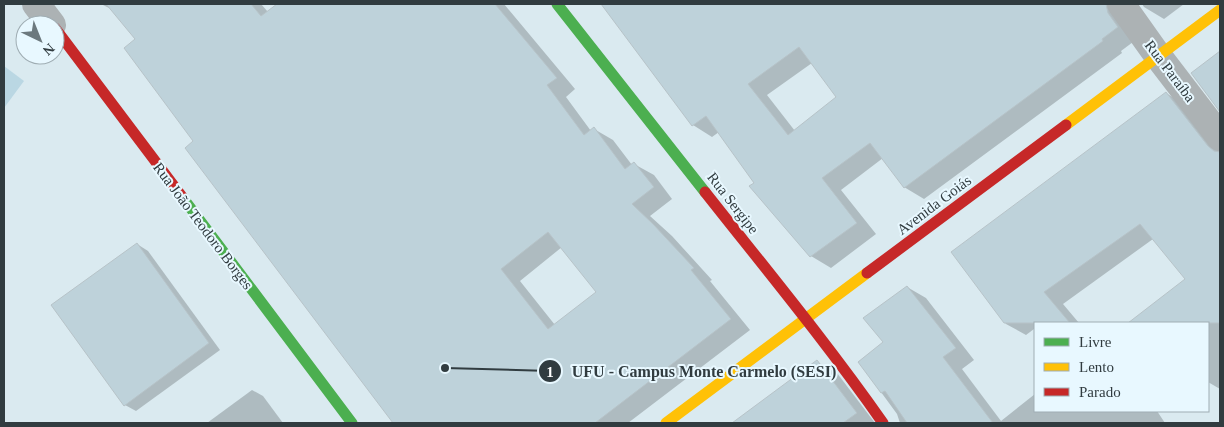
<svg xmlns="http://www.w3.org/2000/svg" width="1224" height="427" font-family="Georgia,serif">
	<rect width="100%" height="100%" fill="#daeaf0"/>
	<!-- park -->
	<polygon fill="#bad7e3" points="4,66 24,81 4,108"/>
	<!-- shadow -->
	<g fill="#0003" fill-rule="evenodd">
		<path d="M 101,4 L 261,4 L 268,12 L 279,4 L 504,4 L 575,89 L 566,97 L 591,131 L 594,129 L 613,140 L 632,165 L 634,164 L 654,175 L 672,199 L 650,216 L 672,236 L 712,280 L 710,281 L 750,330 L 628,423 L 395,423 L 187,148 L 195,142 L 137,40 L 111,9 ZM 562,247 L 598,292 L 555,325 L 520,281 Z"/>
		<path d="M 602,4 L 1131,4 L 1137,39 L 1121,51 L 1122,53 L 924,199 L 904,187 L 883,158 L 841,190 L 876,234 L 831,268 L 811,256 L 755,184 L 719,132 L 712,137 L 693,125 ZM 812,63 L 838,97 L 795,131 L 767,95 Z"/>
		<polygon points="1142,4 1184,4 1164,19 1144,7"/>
		<polygon points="1220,53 1220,110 1193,73"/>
		<polygon points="1166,93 1185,105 1220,150 1220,389 1208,382 1208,323 1130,323 1187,279 1153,239 1063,304 1079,323 1035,323 1035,330 1034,329 1026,335 1006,324 953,253"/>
		<polygon points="137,244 148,251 220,350 136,411 125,405"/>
		<polygon points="907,287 926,298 974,360 962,369 1001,421 1035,394 1035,411 1157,411 1165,423 900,423 897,414 859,362 885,342"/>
		<polygon points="817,362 837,373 875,423 734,423"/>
		<polygon points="252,390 263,396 283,423 207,423"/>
	</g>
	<!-- building -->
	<g fill="#bed2da" stroke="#b7c3c8" fill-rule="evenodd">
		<path d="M 106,4 L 251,4 L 261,16 L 277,4 L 495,4 L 557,78 L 547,85 L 584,135 L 594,127 L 625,169 L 634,162 L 654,187 L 632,204 L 653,224 L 694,268 L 691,270 L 731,319 L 595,423 L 393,423 L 185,148 L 193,141 L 124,48 L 135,39 ZM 548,232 L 596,292 L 548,329 L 501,269 Z"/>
		<path d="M 601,4 L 1106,4 L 1108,13 L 1118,27 L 1102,39 L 1103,41 L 904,188 L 870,143 L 822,178 L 857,223 L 810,257 L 749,186 L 754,183 L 706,116 L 692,126 ZM 799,47 L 836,97 L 788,135 L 748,84 Z"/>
		<polygon points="1220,51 1220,112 1191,73"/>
		<polygon points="1166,92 1208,146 1214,151 1220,152 1220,323 1128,323 1185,279 1140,224 1044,292 1070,323 1004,323 951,252"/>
		<polygon points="137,243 209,343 124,406 51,305"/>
		<polygon points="907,286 956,348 943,357 993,423 907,423 885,391 881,393 858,362 883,342 863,318"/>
		<polygon points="817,360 857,413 843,423 732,423"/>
	</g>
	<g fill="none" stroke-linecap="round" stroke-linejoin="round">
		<!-- street -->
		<g stroke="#acb2b4" stroke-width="28">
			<polyline points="36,4 52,25"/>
			<polyline points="1121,4 1158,56 1220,137"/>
		</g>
		<!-- fast -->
		<g stroke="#4caf50" stroke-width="11">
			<polyline points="557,4 705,192"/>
			<polyline points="183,198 352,423"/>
		</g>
		<!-- slow -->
		<g stroke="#ffc107" stroke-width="11">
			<polyline points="1066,125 1220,10"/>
			<polyline points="666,423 867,273"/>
		</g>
		<!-- jam -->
		<g stroke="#c62828" stroke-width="11">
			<polyline points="55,28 183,198"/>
			<path d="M 705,192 C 765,268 827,343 883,423"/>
			<polyline points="867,273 1066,125"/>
		</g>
	</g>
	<g text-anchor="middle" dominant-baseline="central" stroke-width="4" stroke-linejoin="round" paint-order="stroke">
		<!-- street labels -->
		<g font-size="15" fill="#313c40" stroke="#e8f8ff">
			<text transform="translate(1170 71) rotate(53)">Rua Paraíba</text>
			<text transform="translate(733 203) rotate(52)">Rua Sergipe</text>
			<text transform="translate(934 205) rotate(-37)">Avenida Goiás</text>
			<text transform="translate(203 226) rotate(53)">Rua João Teodoro Borges</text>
		</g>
	</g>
	<!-- callouts -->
	<path fill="none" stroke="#313c40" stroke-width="2" d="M445 368L550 371"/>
	<g fill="#313c40" stroke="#e8f8ff" stroke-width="2">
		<circle cx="445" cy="368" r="5"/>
		<circle cx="550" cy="371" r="12"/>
	</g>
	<g font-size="15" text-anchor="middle" font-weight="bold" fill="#fff">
		<text x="550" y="377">1</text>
	</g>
	<g font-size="16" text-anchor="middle" font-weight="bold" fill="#313c40" stroke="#e8f8ff" stroke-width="4" stroke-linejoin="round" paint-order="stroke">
		<text x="704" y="377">UFU - Campus Monte Carmelo (SESI)</text>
	</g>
	<!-- border -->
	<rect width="1224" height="427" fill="none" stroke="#313c40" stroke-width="10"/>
	<!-- legend -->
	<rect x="1034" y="322" width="175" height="90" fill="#e8f8ff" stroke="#9fadb3"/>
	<rect x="1044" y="338" width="25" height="8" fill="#4caf50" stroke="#9fadb3"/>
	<text x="1079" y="347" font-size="15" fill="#313c40">Livre</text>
	<rect x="1044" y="363" width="25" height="8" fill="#ffc107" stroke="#9fadb3"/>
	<text x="1079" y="372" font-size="15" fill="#313c40">Lento</text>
	<rect x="1044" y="388" width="25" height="8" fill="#c62828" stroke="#9fadb3"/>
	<text x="1079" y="397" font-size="15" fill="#313c40">Parado</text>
	<!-- north arrow -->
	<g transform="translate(40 40) rotate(137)"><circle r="24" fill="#e8f8ff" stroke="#9fadb3"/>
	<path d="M0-4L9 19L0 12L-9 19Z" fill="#6c797e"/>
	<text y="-8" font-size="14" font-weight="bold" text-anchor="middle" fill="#313c40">N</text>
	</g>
</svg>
